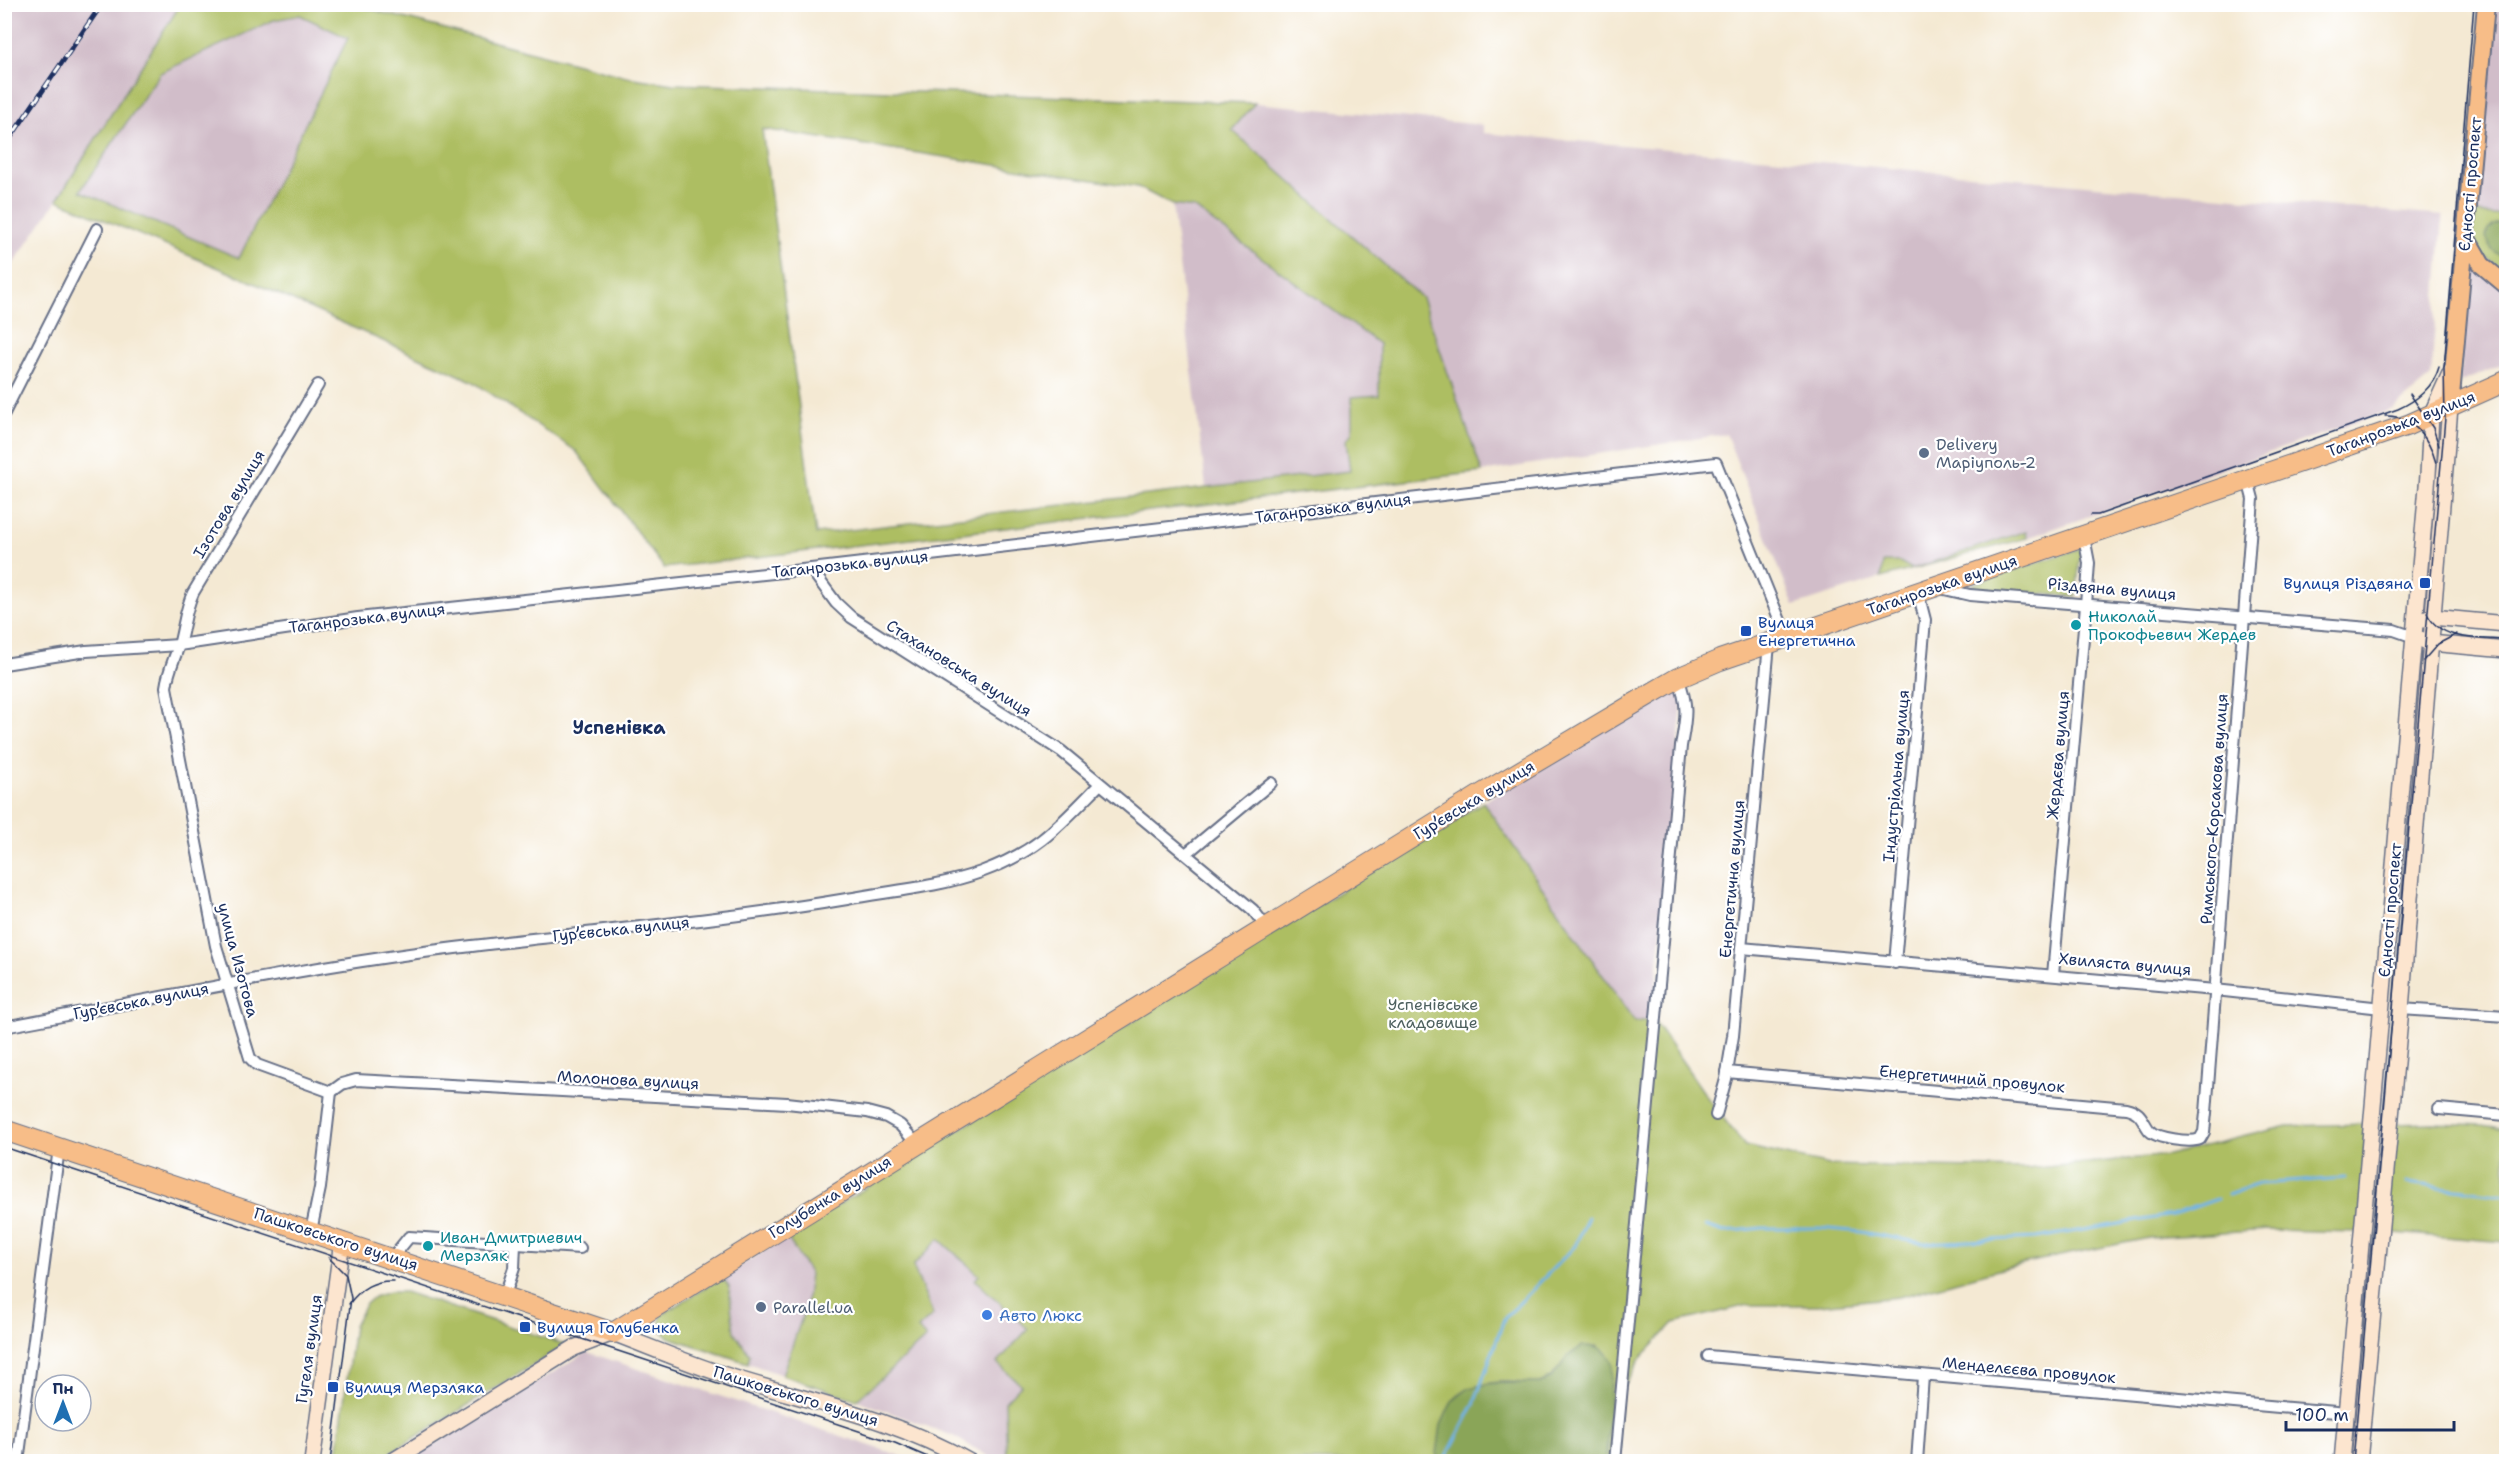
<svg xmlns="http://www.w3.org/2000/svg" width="2511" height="1466" font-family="'Shantell Sans',sans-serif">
	<rect width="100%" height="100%" fill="#fff"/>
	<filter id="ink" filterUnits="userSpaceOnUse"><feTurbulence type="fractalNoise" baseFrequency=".0167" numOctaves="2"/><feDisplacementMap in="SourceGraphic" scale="12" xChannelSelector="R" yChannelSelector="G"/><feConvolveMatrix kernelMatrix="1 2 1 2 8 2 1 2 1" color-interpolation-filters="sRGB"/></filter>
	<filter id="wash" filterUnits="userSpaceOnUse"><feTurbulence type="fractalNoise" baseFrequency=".008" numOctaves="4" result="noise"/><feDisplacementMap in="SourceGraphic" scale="24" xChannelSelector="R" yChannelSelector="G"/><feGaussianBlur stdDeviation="1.35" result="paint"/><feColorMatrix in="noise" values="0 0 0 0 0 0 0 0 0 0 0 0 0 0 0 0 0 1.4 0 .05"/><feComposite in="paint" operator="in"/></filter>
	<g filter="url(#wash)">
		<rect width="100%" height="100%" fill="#f4e9d3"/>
		<!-- industrial -->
		<g fill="#d1bdc9">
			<polygon points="5,5 180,5 57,200 5,276"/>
			<polygon points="2493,5 2506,5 2506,216 2474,213"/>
			<polygon points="300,15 348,38 239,258 79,191 160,73 274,20"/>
			<polygon points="1255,103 1483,125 1483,133 2443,216 2431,377 2393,409 2027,538 2025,531 1912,569 1900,562 1883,562 1881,578 1794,606 1726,434 1482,472 1422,298 1232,129"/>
			<polygon points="1172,205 1194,208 1379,344 1379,395 1352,397 1352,433 1346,440 1350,471 1206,488"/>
			<polygon points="2471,247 2506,272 2506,363 2459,383"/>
			<polygon points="1684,680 1653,1019 1635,1022 1483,802"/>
			<polygon points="787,1237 810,1274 806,1306 782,1375 748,1363 750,1355 734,1332 722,1277"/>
			<polygon points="939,1238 979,1276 976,1280 1028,1329 1021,1385 1005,1402 1007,1461 997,1461 953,1436 857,1400 926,1338 918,1329 933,1315 913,1266"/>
			<polygon points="587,1352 892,1453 914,1461 406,1462"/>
		</g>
		<!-- green -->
		<g fill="#adbe62" stroke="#647660" stroke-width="1.5" fill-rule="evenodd">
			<path d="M 180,5 L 354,5 L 627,77 L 673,84 L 1255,103 L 1232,130 L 1422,298 L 1482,472 L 664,568 L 576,451 L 472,381 L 245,279 L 57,200 ZM 300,15 L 348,38 L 239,258 L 80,191 L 160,73 L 274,20 ZM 762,129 L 1138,187 L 1172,205 L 1194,208 L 1379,344 L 1379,395 L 1352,397 L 1352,433 L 1346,440 L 1350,471 L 816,534 Z"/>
			<polygon points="2474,213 2506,216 2506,222 2492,226 2489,245 2506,260 2506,272 2471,247"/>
			<polygon points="2026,531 2027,538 1881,578 1883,562 1900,562 1912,569"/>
			<polygon points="2081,548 2076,597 1976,588 1972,584"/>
			<path d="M 1483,802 L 1635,1022 L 1653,1019 L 1707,1097 L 1745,1146 L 1830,1165 L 2026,1169 L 2168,1155 L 2287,1126 L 2368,1124 L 2359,1232 L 2268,1230 L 2149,1238 L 2020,1264 L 1899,1297 L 1819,1305 L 1748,1305 L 1674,1323 L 1640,1359 L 1622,1390 L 1612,1461 L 1606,1461 L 1608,1446 L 1598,1346 C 1560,1347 1569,1370 1543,1382 C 1533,1387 1521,1382 1511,1382 C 1494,1381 1460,1387 1452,1403 C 1444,1419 1442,1444 1436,1461 L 1007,1461 L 1005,1402 L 1021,1385 L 997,1363 L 1028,1329 L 975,1280 L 979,1275 L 939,1239 L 913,1266 L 933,1315 L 918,1329 L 926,1338 L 857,1400 L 782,1375 L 806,1306 L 810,1274 L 787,1237 Z"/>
			<polygon points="2434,1123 2483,1125 2506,1129 2506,1242 2383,1232 2392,1124"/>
			<polygon points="722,1277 729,1287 734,1332 750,1355 748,1363 668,1337 659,1327 661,1315"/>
			<polygon points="389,1292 405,1292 566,1345 377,1461 336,1462 354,1326 365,1305 374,1297"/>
		</g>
		<!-- forest -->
		<g fill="#8aa558" stroke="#526a5b" stroke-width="1.5">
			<path d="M 2506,222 L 2506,260 L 2492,249 L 2486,237 C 2489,227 2495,222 2506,222 Z"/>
			<path d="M 1582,1346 C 1598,1346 1606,1347 1612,1364 L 1606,1461 L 1436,1461 L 1441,1425 L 1452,1401 L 1469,1388 L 1492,1383 L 1540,1383 L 1552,1377 L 1568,1356 Z"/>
		</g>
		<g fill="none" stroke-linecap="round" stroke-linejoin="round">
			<!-- stream -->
			<g stroke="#71b4e6" stroke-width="3">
				<polyline points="2406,1183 2506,1195"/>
				<polyline points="2228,1195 2258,1184 2345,1178"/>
				<polyline points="1706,1226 1724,1232 1762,1228 1819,1228 1862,1232 1922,1243 2036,1238 2172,1215 2217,1199"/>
				<polyline points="1444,1462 1474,1404 1504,1319 1575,1246 1588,1217"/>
			</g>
		</g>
	</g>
	<g filter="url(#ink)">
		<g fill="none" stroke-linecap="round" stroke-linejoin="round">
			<!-- street casing -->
			<g stroke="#677087" stroke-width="14">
				<g id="street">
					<path d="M 318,385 L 193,593 C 185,610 184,628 179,645 C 174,660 168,672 166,687 L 216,946 L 250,1058 L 257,1065 L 331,1092"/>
					<polyline points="4,413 97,229"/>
					<polyline points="811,569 836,603 851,617 1061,751 1253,910 1266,927"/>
					<polyline points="1940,588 1970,595 2394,630 2414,637"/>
					<polyline points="4,664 86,651 179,645 358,618 811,569 1716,463 1787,638"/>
					<polyline points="1187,853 1271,783"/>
					<polyline points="1741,948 2215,990 2382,1008"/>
					<polyline points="1895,963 1925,620 1918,593"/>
					<polyline points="2053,975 2086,605 2089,563 2084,537"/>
					<polyline points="2401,1009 2506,1016"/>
					<path d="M 4,1027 C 160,998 315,964 472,946 C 597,931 723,920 847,899 C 891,891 939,887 981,872 C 1038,851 1058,827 1099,785"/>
					<path d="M 1727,1072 L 2126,1108 C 2142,1112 2141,1119 2149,1130 C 2156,1139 2191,1143 2200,1139 L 2204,1132 L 2206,1113 L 2253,499 L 2248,480"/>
					<polyline points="331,1092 342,1084 356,1080 787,1103 867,1112 886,1117 900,1125 916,1143"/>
					<polyline points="2439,1109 2506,1115"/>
					<polyline points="1716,1115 1726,1079 1733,1036 1769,644"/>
					<polyline points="311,1231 320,1188 331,1092"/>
					<polyline points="392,1258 409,1237 580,1248"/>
					<polyline points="505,1295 514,1268 515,1244"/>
					<polyline points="1708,1356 2347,1413"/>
					<polyline points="18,1462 59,1148"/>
					<path d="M 1615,1462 L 1681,746 C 1686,718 1689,706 1678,678"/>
					<polyline points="1917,1462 1923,1376"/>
				</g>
			</g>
			<!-- secondary casing -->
			<g stroke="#677087" stroke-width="18">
				<g id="secondary">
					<polyline points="2423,620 2432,617 2506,624"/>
					<polyline points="2420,639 2430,643 2506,650"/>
					<polyline points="312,1462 342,1241"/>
					<path d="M 391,1462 L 574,1348 L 613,1333 C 650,1347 687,1363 725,1375 C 807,1401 894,1418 970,1462"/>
					<polyline points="2342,1462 2428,475 2431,415 2452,369"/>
					<polyline points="2359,1462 2401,1009 2450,407"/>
				</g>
			</g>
			<!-- primary casing -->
			<g stroke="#677087" stroke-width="20">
				<g id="primary">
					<polyline points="2466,237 2482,265 2506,285"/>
					<polyline points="2450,407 2486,4"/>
				</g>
			</g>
			<!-- highway casing -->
			<g stroke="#677087" stroke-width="22">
				<polyline id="highway" points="4,1130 613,1333 1482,794 1647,696 1678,678 1720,660 2408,425 2506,381"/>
			</g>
			<!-- street -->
			<use href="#street" stroke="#fff" stroke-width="10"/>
			<!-- secondary -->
			<use href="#secondary" stroke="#fce5cf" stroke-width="15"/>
			<!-- primary -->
			<use href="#primary" stroke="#f7bd88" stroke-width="16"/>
			<!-- highway -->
			<use href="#highway" stroke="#f7bd88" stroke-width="20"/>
			<!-- tram -->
			<g stroke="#1b2f5e" stroke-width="1.5">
				<polyline points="2410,394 2433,428 2439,446"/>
				<path d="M 2385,416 C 2412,414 2430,440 2436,463"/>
				<path d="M 2091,515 L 2098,515 L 2398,409 C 2416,401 2434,387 2439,367"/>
				<path d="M 2427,613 C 2440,642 2480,638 2506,640"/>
				<polyline points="2423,661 2438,644 2457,634"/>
				<polyline points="4,1147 895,1443 939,1462"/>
				<polyline points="329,1258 346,1275 351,1298 330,1462"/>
				<path d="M 349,1304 C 361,1288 374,1280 394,1281"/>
				<polyline points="2353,1462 2445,418 2444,368 2474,4"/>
			</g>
			<!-- rail casing -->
			<g stroke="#1b2f5e" stroke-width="5">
				<polyline id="rail" points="4,147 102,4"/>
			</g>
			<!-- rail -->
			<use href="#rail" stroke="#fff" stroke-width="3" stroke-dasharray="9" stroke-linecap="butt"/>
		</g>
	</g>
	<!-- markers -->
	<g fill="#5c6f8a" stroke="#fff" stroke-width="2">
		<circle cx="1924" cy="453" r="6"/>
		<circle cx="761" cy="1307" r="6"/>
	</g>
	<g fill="#1a4fb4" stroke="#fff" stroke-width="2">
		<rect x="2419" y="577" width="12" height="12" rx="3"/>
		<rect x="1740" y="625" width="12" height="12" rx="3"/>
		<rect x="519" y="1321" width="12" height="12" rx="3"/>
		<rect x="327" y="1381" width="12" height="12" rx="3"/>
	</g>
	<g fill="#0f9aa8" stroke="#fff" stroke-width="2">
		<circle cx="2076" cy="625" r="6"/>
		<circle cx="428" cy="1246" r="6"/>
	</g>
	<circle fill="#3f7fe0" stroke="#fff" stroke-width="2" cx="987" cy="1315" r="6"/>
	<g text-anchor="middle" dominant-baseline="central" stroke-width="4.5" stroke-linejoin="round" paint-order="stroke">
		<!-- street labels -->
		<g font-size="16" fill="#1b2f5e" stroke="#fff">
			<text transform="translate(2470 184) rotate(-85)">Єдності проспект</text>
			<text transform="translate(2401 424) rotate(-21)">Таганрозька вулиця</text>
			<text transform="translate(229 504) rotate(-59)">Ізотова вулиця</text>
			<text transform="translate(1333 508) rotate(-7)">Таганрозька вулиця</text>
			<text transform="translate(850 564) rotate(-6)">Таганрозька вулиця</text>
			<text transform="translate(1942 585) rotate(-19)">Таганрозька вулиця</text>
			<text transform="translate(2112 589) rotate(5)">Різдвяна вулиця</text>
			<text transform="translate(367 618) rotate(-7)">Таганрозька вулиця</text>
			<text transform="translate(959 668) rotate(32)">Стахановська вулиця</text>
			<text transform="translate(2058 755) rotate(-85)">Жердєва вулиця</text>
			<text transform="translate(1896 776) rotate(-85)">Індустріальна вулиця</text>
			<text transform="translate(1474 800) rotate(-31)">Гур’євська вулиця</text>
			<text transform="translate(2214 809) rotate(-86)">Римського-Корсакова вулиця</text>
			<text transform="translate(1732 879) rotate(-85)">Енергетична вулиця</text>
			<text transform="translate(2390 910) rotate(-85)">Єдності проспект</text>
			<text transform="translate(621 929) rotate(-6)">Гур’євська вулиця</text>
			<text transform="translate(238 960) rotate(75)">улица Изотова</text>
			<text transform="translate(2125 964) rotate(5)">Хвиляста вулиця</text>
			<text transform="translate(141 1001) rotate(-11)">Гур’євська вулиця</text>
			<text transform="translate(1972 1079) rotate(5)">Енергетичний провулок</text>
			<text transform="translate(628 1080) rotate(3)">Молонова вулиця</text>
			<text transform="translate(830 1197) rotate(-32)">Голубенка вулиця</text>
			<text transform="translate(336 1239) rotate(18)">Пашковського вулиця</text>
			<text transform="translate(309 1349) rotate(-82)">Гугеля вулиця</text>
			<text transform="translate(2029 1370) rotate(5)">Менделєєва провулок</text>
			<text transform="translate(796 1396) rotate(17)">Пашковського вулиця</text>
		</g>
		<!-- service labels -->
		<g font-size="16" fill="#4e5e75" stroke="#fff" text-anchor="start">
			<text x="1936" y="444">Delivery<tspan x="1936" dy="18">Марiуполь-2</tspan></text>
			<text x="773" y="1307">Parallel.ua</text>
		</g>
		<!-- transit labels -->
		<g font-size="16" fill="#164399" stroke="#fff" text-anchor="start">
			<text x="2413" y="583" text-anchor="end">Вулиця Різдвяна</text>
			<text x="1758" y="622">Вулиця<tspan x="1758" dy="18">Енергетична</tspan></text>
			<text x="537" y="1327">Вулиця Голубенка</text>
			<text x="345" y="1387">Вулиця Мерзляка</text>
		</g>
		<!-- culture labels -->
		<g font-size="16" fill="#0d838f" stroke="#fff" text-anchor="start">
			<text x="2088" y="616">Николай<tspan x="2088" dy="18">Прокофьевич Жердев</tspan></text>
			<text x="440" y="1237">Иван Дмитриевич<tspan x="440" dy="18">Мерзляк</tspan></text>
		</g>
		<!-- park labels -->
		<g font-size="16" fill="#4e615f" stroke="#fff">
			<text x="1433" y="1004">Успенівське<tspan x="1433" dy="18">кладовище</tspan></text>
		</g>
		<!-- shop labels -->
		<g font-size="16" fill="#366cbe" stroke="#fff" text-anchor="start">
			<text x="999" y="1315">Авто Люкс</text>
		</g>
		<!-- neighbourhood labels -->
		<g font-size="18" font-weight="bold" fill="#1b2f5e" stroke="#fff">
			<text x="619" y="728">Успенівка</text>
		</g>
	</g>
	<!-- margin -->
	<rect width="2511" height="1466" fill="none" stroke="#fff" stroke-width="24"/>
	<!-- north arrow -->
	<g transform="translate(63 1403)"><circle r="28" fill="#ffffff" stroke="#a4acbf" stroke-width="1.5"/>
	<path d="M0-4.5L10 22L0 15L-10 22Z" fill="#1f6fb2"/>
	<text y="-9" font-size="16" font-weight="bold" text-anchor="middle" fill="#1b2f5e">Пн</text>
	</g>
	<!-- scale -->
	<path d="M2286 1421v9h168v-9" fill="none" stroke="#1b2f5e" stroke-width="3"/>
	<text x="2295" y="1421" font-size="18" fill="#1b2f5e" stroke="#ffffff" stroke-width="4.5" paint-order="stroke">100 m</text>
</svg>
